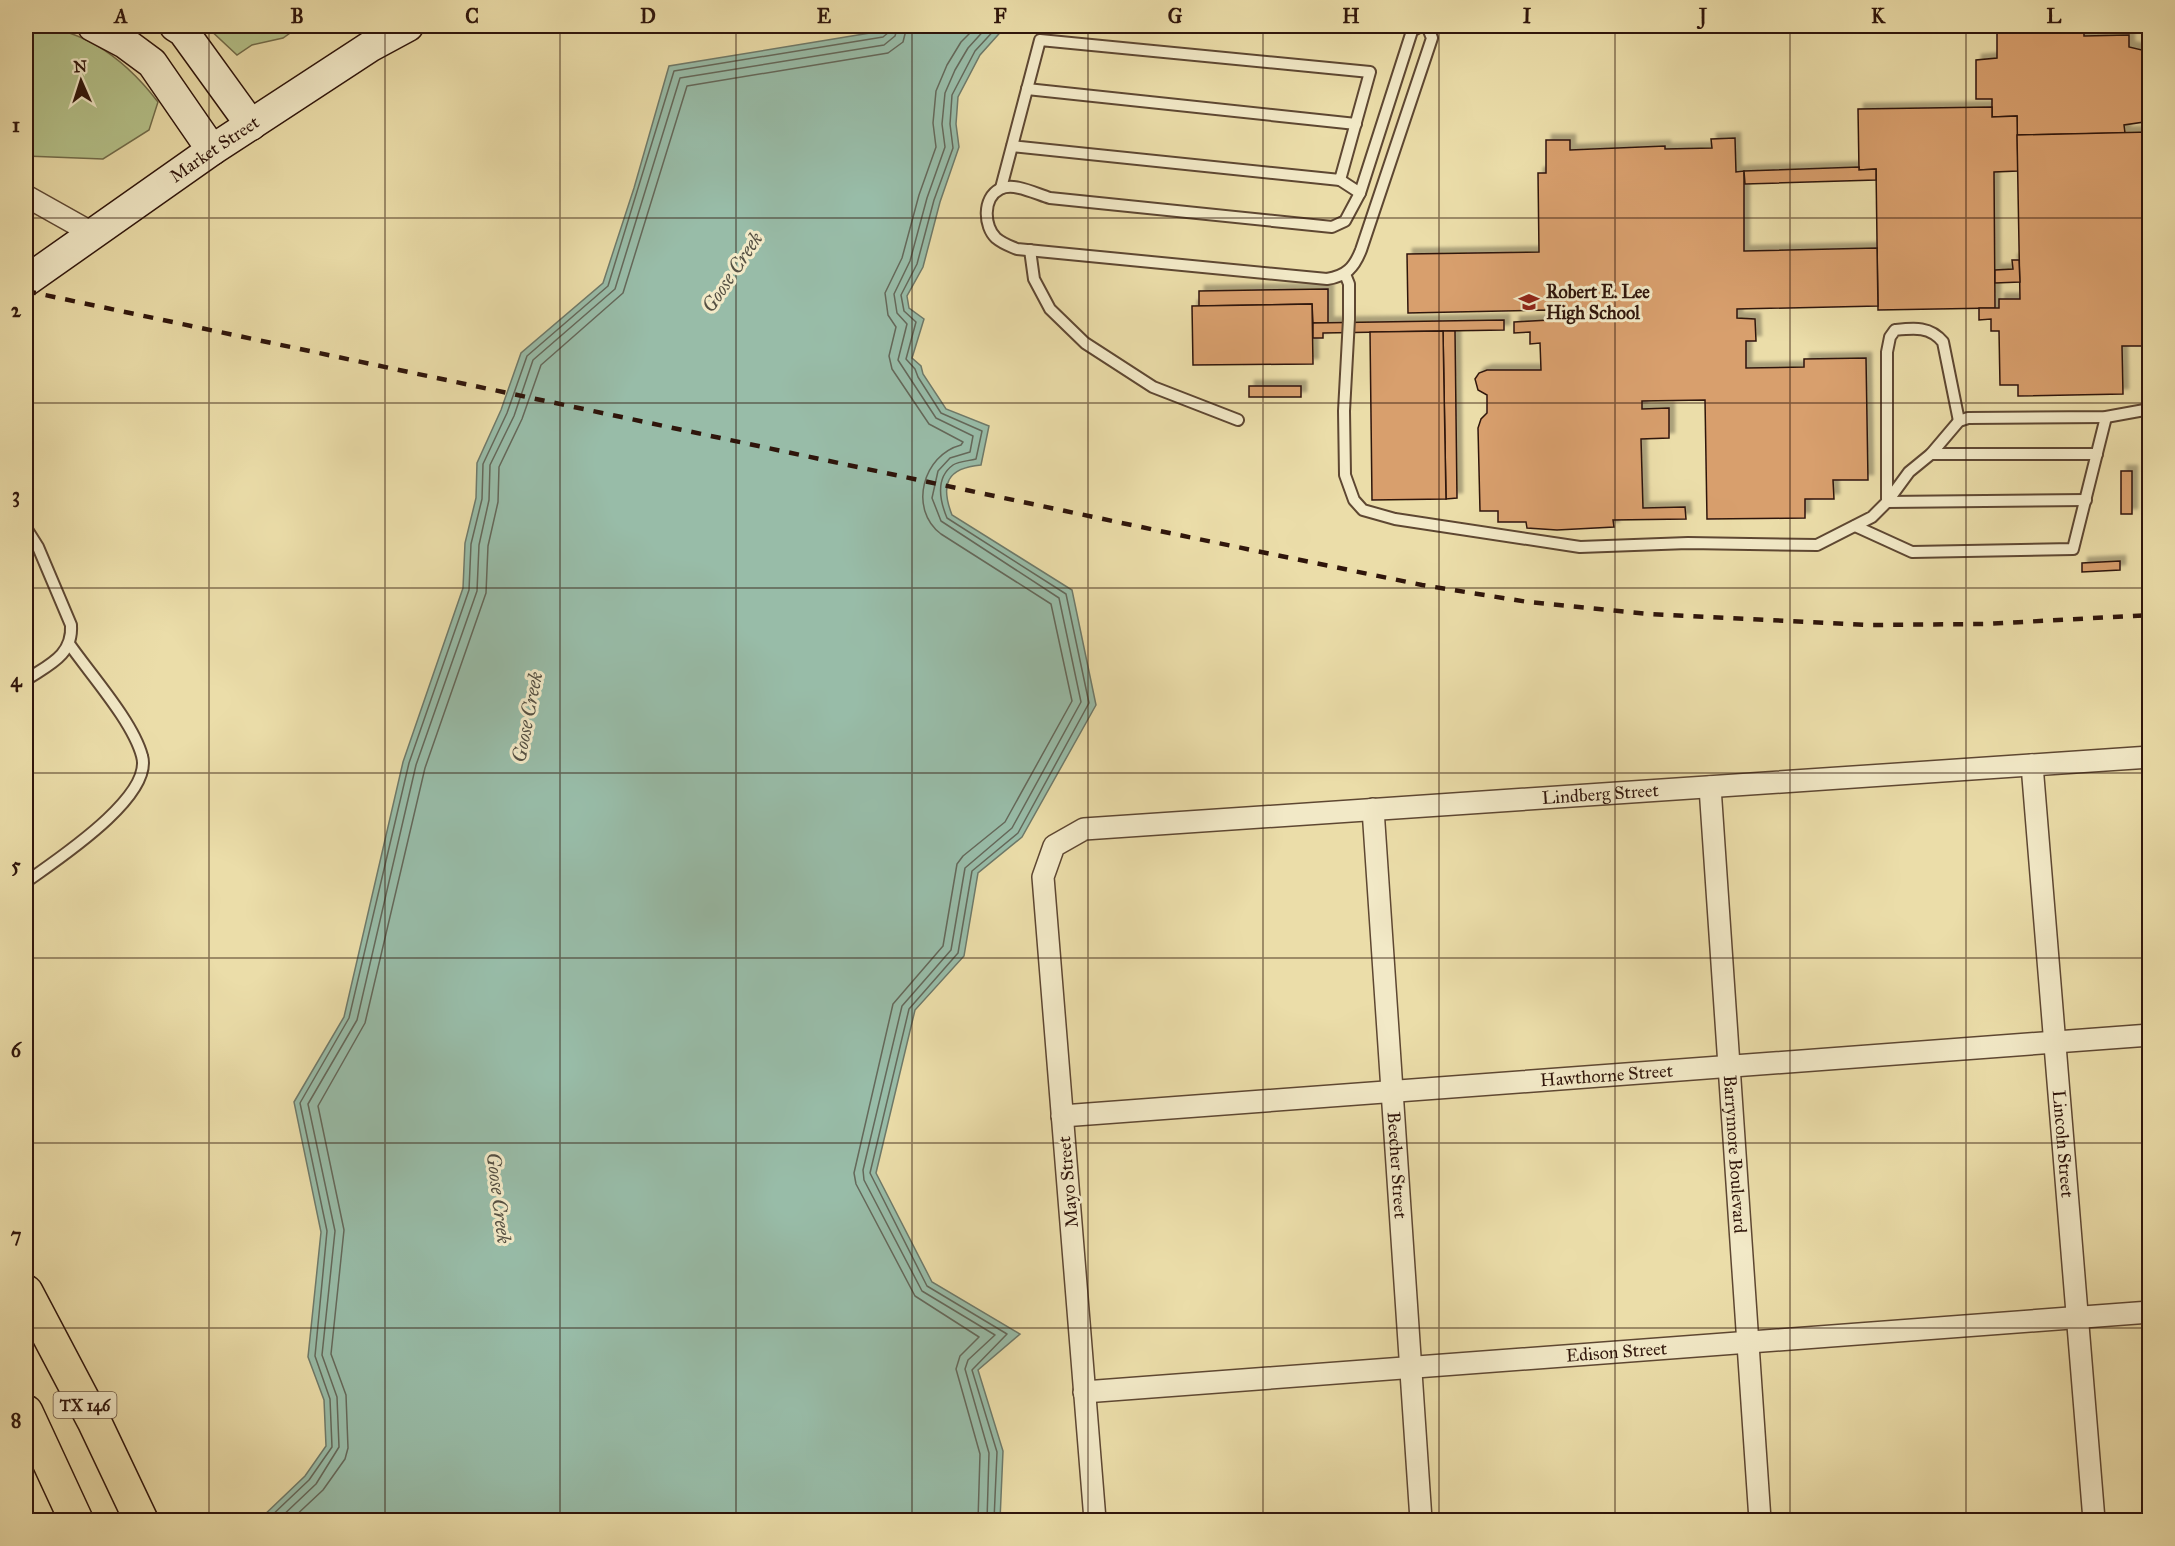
<svg xmlns="http://www.w3.org/2000/svg" width="2175" height="1546" font-family="'IM FELL Great Primer',serif">
	<defs>
		<filter id="shadow"><feDropShadow dx="5.5" dy="-5.5" stdDeviation="1.5" flood-color="#0004"/></filter>
	</defs>
	<rect width="100%" height="100%" fill="#ebdda9"/>
	<filter id="stains"><feTurbulence type="fractalNoise" baseFrequency=".00333" numOctaves="4"/><feColorMatrix values="0 0 0 0 .2 0 0 0 0 .09 0 0 0 0 .02 0 0 0 .5 -.17"/></filter>
	<radialGradient id="worn" r=".72"><stop offset=".6" stop-color="#630" stop-opacity="0"/><stop offset="1" stop-color="#630" stop-opacity=".3"/></radialGradient>
	<!-- green -->
	<g fill="#b5c28a" stroke="#726c4a" stroke-width="1.5">
		<path d="M 26,26 C 81,26 125,59 158,102 L 149,130 L 103,159 L 26,156 Z"/>
		<polygon points="206,26 300,26 283,38 252,45 237,55"/>
	</g>
	<!-- water -->
	<path fill="#98bca8" stroke="#6e7969" stroke-width="1.5" d="M 887,26 L 1006,26 L 980,55 L 958,97 L 956,124 L 959,147 L 940,202 L 923,267 L 907,296 L 909,308 L 924,319 L 912,358 L 921,366 L 923,374 L 946,409 L 989,426 L 981,465 C 947,468 940,484 952,515 L 1072,590 L 1096,705 L 1022,837 L 978,873 L 964,956 L 915,1010 L 876,1173 L 932,1282 L 1020,1334 L 978,1370 L 1003,1451 L 1000,1520 L 259,1520 L 305,1476 L 326,1446 L 324,1400 L 308,1357 L 321,1232 L 294,1102 L 344,1017 L 403,762 L 463,588 L 465,543 L 476,498 L 477,463 L 501,410 L 521,353 L 603,283 L 634,188 L 669,66 L 882,31 Z"/>
	<g fill="none" stroke-linecap="round" stroke-linejoin="round">
		<!-- shore -->
		<g stroke="#64685a" stroke-width="1.5">
			<path d="M 977,26 L 961,42 L 947,65 L 936,91 L 933,123 L 936,147 L 919,195 L 902,258 L 885,293 L 888,315 L 896,327 L 889,356 L 892,369 L 929,424 L 963,442 L 961,445 C 923,455 908,509 941,534 L 1051,604 L 1072,701 L 1005,822 L 963,856 L 957,864 L 943,946 L 893,1004 L 854,1173 L 856,1184 L 915,1296 L 979,1337 L 960,1356 L 956,1369 L 980,1454 L 978,1520"/>
			<polyline points="267,1520 309,1480 332,1447 330,1399 315,1356 327,1231 300,1103 349,1018 409,763 469,590 471,544 482,499 483,464 507,413 527,356 608,286 674,71 883,37 889,32 891,26"/>
			<polyline points="278,1520 316,1484 339,1447 337,1397 322,1355 335,1231 308,1104 357,1020 416,765 477,591 479,545 489,500 490,465 514,416 533,360 615,289 680,78 884,45 895,36 898,26"/>
			<polyline points="291,1520 323,1490 345,1459 348,1448 346,1395 331,1354 344,1230 318,1106 365,1023 425,768 486,593 488,546 498,502 499,467 522,419 541,365 623,293 687,86 888,53 903,42 907,26"/>
			<polyline points="987,1520 989,1453 965,1369 968,1360 995,1335 922,1291 864,1180 863,1170 902,1006 951,950 965,868 1012,828 1081,702 1059,598 941,521 932,498 938,471 950,458 970,452 973,436 936,418 898,360 907,324 897,313 894,294 910,261 927,198 945,147 942,124 945,93 955,70 968,48 988,26"/>
			<path d="M 994,1520 L 997,1452 L 972,1370 L 1007,1334 L 927,1286 L 870,1173 L 909,1009 L 958,953 L 972,871 L 1018,833 L 1089,703 L 1066,594 L 947,518 C 940,501 935,478 953,465 C 959,461 969,461 976,459 L 982,431 L 941,413 L 918,377 L 915,369 L 906,359 L 916,322 L 904,311 L 901,295 L 917,264 L 934,200 L 953,148 L 950,124 L 952,95 L 975,51 L 998,26"/>
		</g>
	</g>
	<!-- building -->
	<g fill="#d89f6d" stroke="#2f150b" stroke-width="1.5" filter="url(#shadow)">
		<polygon points="1997,26 2084,26 2084,36 2129,35 2129,47 2142,50 2144,122 2124,125 2125,133 2017,135 2017,116 1992,117 1992,99 1976,99 1976,60 1997,58"/>
		<polygon points="1992,107 1992,117 2017,116 2018,171 1994,172 1995,308 1878,310 1876,169 1859,170 1858,109"/>
		<polygon points="2150,132 2150,341 2146,341 2146,346 2122,346 2123,394 2018,396 2018,385 2000,385 1999,331 1991,331 1991,319 1979,320 1979,308 1999,308 1999,299 2020,299 2017,135"/>
		<polygon points="1735,138 1736,172 1744,171 1744,251 1877,248 1878,306 1737,309 1737,318 1755,319 1756,341 1746,341 1746,368 1804,367 1804,359 1866,358 1868,480 1833,480 1834,499 1805,499 1805,518 1707,519 1705,400 1642,401 1642,409 1669,408 1669,438 1641,439 1643,508 1685,507 1686,519 1613,520 1614,527 1557,530 1527,528 1526,522 1498,522 1498,511 1480,511 1478,428 1481,419 1487,413 1487,395 1478,390 1475,379 1479,373 1487,370 1541,370 1540,343 1530,344 1530,332 1514,333 1514,322 1549,320 1549,310 1408,313 1407,254 1539,252 1538,173 1546,173 1546,140 1570,140 1570,150 1665,146 1665,149 1712,148 1711,139"/>
		<polygon points="1859,167 1859,170 1876,169 1876,180 1745,184 1744,171"/>
		<polygon points="2012,260 2019,260 2020,282 1995,283 1995,270 2013,269"/>
		<polygon points="1328,289 1328,323 1313,323 1312,304 1199,306 1199,291"/>
		<polygon points="1312,304 1313,364 1193,365 1192,306"/>
		<polygon points="1504,320 1504,330 1323,333 1323,338 1313,338 1313,323"/>
		<polygon points="1443,331 1455,331 1457,498 1446,499"/>
		<polygon points="1443,331 1446,499 1372,500 1370,332"/>
		<rect x="1249" y="386" width="52" height="11"/>
		<rect x="2121" y="471" width="11" height="43"/>
		<polygon points="2120,561 2120,570 2082,572 2082,563"/>
	</g>
	<g fill="none" stroke-linecap="round" stroke-linejoin="round">
		<!-- lane casing -->
		<g stroke="#5e4732" stroke-width="14">
			<g id="lane">
				<path d="M 1421,26 L 1412,31 L 1360,193 L 1345,221 L 1332,227 L 1050,198 C 1036,194 1014,182 1000,189 C 982,198 984,227 996,238 C 1003,244 1010,246 1017,249 L 1327,279 C 1346,276 1354,268 1361,250 L 1432,38 L 1427,26"/>
				<polyline points="1027,89 1356,124"/>
				<polyline points="1340,180 1360,193"/>
				<polyline points="1001,188 1040,40 1370,72 1340,180 1012,146"/>
				<polyline points="1030,250 1034,279 1050,309 1085,343 1153,387 1238,420"/>
				<polyline points="1345,274 1349,284 1349,319 1344,411 1345,475 1354,500 1363,510 1395,519 1580,547 1688,543 1817,545 1872,517 1887,502 1909,472 1931,454 1959,421 1968,418 2106,417 2150,409"/>
				<path d="M 1959,421 L 1943,342 C 1930,326 1914,328 1895,330 L 1890,337 L 1887,352 L 1887,502 L 2086,500"/>
				<polyline points="1931,454 2097,454"/>
				<polyline points="1855,526 1912,552 2073,549 2106,417"/>
				<path d="M 26,528 L 38,547 L 71,625 C 73,656 48,665 26,680"/>
				<path d="M 26,882 C 55,861 154,797 142,756 C 133,722 91,675 70,645"/>
			</g>
		</g>
		<!-- street casing -->
		<g stroke="#5e4732" stroke-width="24">
			<g id="street">
				<polyline points="26,196 92,233"/>
				<path id="s1" d="M 2032,765 L 2094,1520"/>
				<path id="s2" d="M 1710,787 L 1760,1520"/>
				<path id="s3" d="M 1373,809 L 1421,1520"/>
				<path id="s4" d="M 1062,1116 L 2150,1035"/>
				<path id="s5" d="M 1084,1392 L 2150,1312"/>
				<path id="s6" d="M 1095,1520 L 1043,877 L 1054,846 L 1084,829 L 2150,757"/>
			</g>
		</g>
		<!-- secondary casing -->
		<g stroke="#2f150b" stroke-width="33">
			<g id="secondary">
				<polyline points="93,26 125,43 152,63 212,150"/>
				<polyline points="175,26 183,31 251,125"/>
				<path id="s7" d="M 26,281 L 212,150 L 371,46 L 408,26"/>
			</g>
		</g>
		<!-- highway casing -->
		<g stroke="#2f150b" stroke-width="36">
			<g id="highway">
				<polyline points="26,1292 94,1421 141,1520"/>
				<polyline points="26,1412 76,1520"/>
			</g>
		</g>
		<!-- lane -->
		<use href="#lane" stroke="#f2e9c7" stroke-width="10"/>
		<!-- street -->
		<use href="#street" stroke="#f2e9c7" stroke-width="21"/>
		<!-- secondary -->
		<use href="#secondary" stroke="#f2e9c7" stroke-width="30"/>
		<!-- highway -->
		<use href="#highway" stroke="#ebdda9" stroke-width="33"/>
		<!-- rail -->
		<polyline stroke="#2f150b" stroke-width="4.5" stroke-dasharray="10 10" stroke-linecap="butt" points="26,291 1174,534 1422,585 1528,602 1648,614 1870,625 1985,624 2150,615"/>
	</g>
	<!-- grid -->
	<path fill="none" stroke="#2f150b" stroke-width="1.5" stroke-opacity="0.55" d="M 209,26 L 209,1520M 385,26 L 385,1520M 560,26 L 560,1520M 736,26 L 736,1520M 912,26 L 912,1520M 1088,26 L 1088,1520M 1263,26 L 1263,1520M 1439,26 L 1439,1520M 1615,26 L 1615,1520M 1790,26 L 1790,1520M 1966,26 L 1966,1520M 26,218 L 2150,218M 26,403 L 2150,403M 26,588 L 2150,588M 26,773 L 2150,773M 26,958 L 2150,958M 26,1143 L 2150,1143M 26,1328 L 2150,1328"/>
	<!-- icons -->
	<defs>
		<g id="school-bare" transform="scale(1.62)"><path d="M0-5L7-2L0 1L-7-2ZM-4 1L0 2.5L4 1V4Q0 6-4 4Z" fill="#8f2418" stroke="#f2e9c7" stroke-width="2.5" paint-order="stroke"/></g>
	</defs>
	<g fill-rule="evenodd">
		<use href="#school-bare" x="1529" y="302"/>
	</g>
	<g text-anchor="middle" dominant-baseline="central" stroke-width="6" stroke-linejoin="round" paint-order="stroke">
		<!-- shield labels -->
		<rect fill="#f2e9c7" stroke="#6a5543" stroke-width="1.5" x="53.5" y="1392" width="63" height="26" rx="4.5"/>
		<g font-size="16" font-weight="bold" fill="#2f150b">
			<text x="85" y="1405">TX 146</text>
		</g>
		<!-- street labels -->
		<g font-size="18" fill="#2f150b" stroke="#f2e9c7">
			<text stroke="none"><textPath href="#s7" startOffset="230">Market Street</textPath></text>
			<text stroke="none"><textPath href="#s6" startOffset="1230">Lindberg Street</textPath></text>
			<text stroke="none"><textPath href="#s4" startOffset="546">Hawthorne Street</textPath></text>
			<text stroke="none"><textPath href="#s1" startOffset="380">Lincoln Street</textPath></text>
			<text stroke="none"><textPath href="#s2" startOffset="368">Barrymore Boulevard</textPath></text>
			<text stroke="none"><textPath href="#s3" startOffset="357">Beecher Street</textPath></text>
			<text transform="translate(1068 1182) rotate(-95)">Mayo Street</text>
			<text stroke="none"><textPath href="#s5" startOffset="534">Edison Street</textPath></text>
		</g>
		<!-- poi labels -->
		<g font-size="18" font-weight="bold" fill="#2f150b" stroke="#f2e9c7" text-anchor="start">
			<text x="1546" y="292">Robert E. Lee<tspan x="1546" dy="21">High School</tspan></text>
		</g>
		<!-- water labels -->
		<g font-size="20" font-style="italic" fill="#544f42" stroke="#f2e9c7">
			<text transform="translate(732 272) rotate(-56)">Goose Creek</text>
			<text transform="translate(527 717) rotate(-79)">Goose Creek</text>
			<text transform="translate(499 1198) rotate(83)">Goose Creek</text>
		</g>
	</g>
	<!-- margin -->
	<rect width="2175" height="1546" fill="none" stroke="#ebdda9" stroke-width="66"/>
	<!-- north arrow -->
	<g transform="translate(81 81) rotate(357)" stroke="#f2e9c7" stroke-width="4.5" paint-order="stroke">
	<path d="M0-4.5L10 22L0 15L-10 22Z" fill="#2f150b"/>
	<text y="-9" font-size="16" font-weight="bold" text-anchor="middle" fill="#2f150b">N</text>
	</g>
	<rect x="33" y="33" width="2109" height="1480" fill="none" stroke="#2f150b" stroke-width="2"/>
	<g font-size="20" text-anchor="middle" font-weight="bold" fill="#2f150b">
		<text x="121" y="23">A</text>
		<text x="297" y="23">B</text>
		<text x="472" y="23">C</text>
		<text x="648" y="23">D</text>
		<text x="824" y="23">E</text>
		<text x="1000" y="23">F</text>
		<text x="1175" y="23">G</text>
		<text x="1351" y="23">H</text>
		<text x="1527" y="23">I</text>
		<text x="1703" y="23">J</text>
		<text x="1878" y="23">K</text>
		<text x="2054" y="23">L</text>
		<text x="16" y="132">1</text>
		<text x="16" y="317">2</text>
		<text x="16" y="502">3</text>
		<text x="16" y="687">4</text>
		<text x="16" y="872">5</text>
		<text x="16" y="1057">6</text>
		<text x="16" y="1242">7</text>
		<text x="16" y="1427">8</text>
	</g>
	<rect width="100%" height="100%" filter="url(#stains)"/>
	<rect width="100%" height="100%" fill="url(#worn)"/>
</svg>
